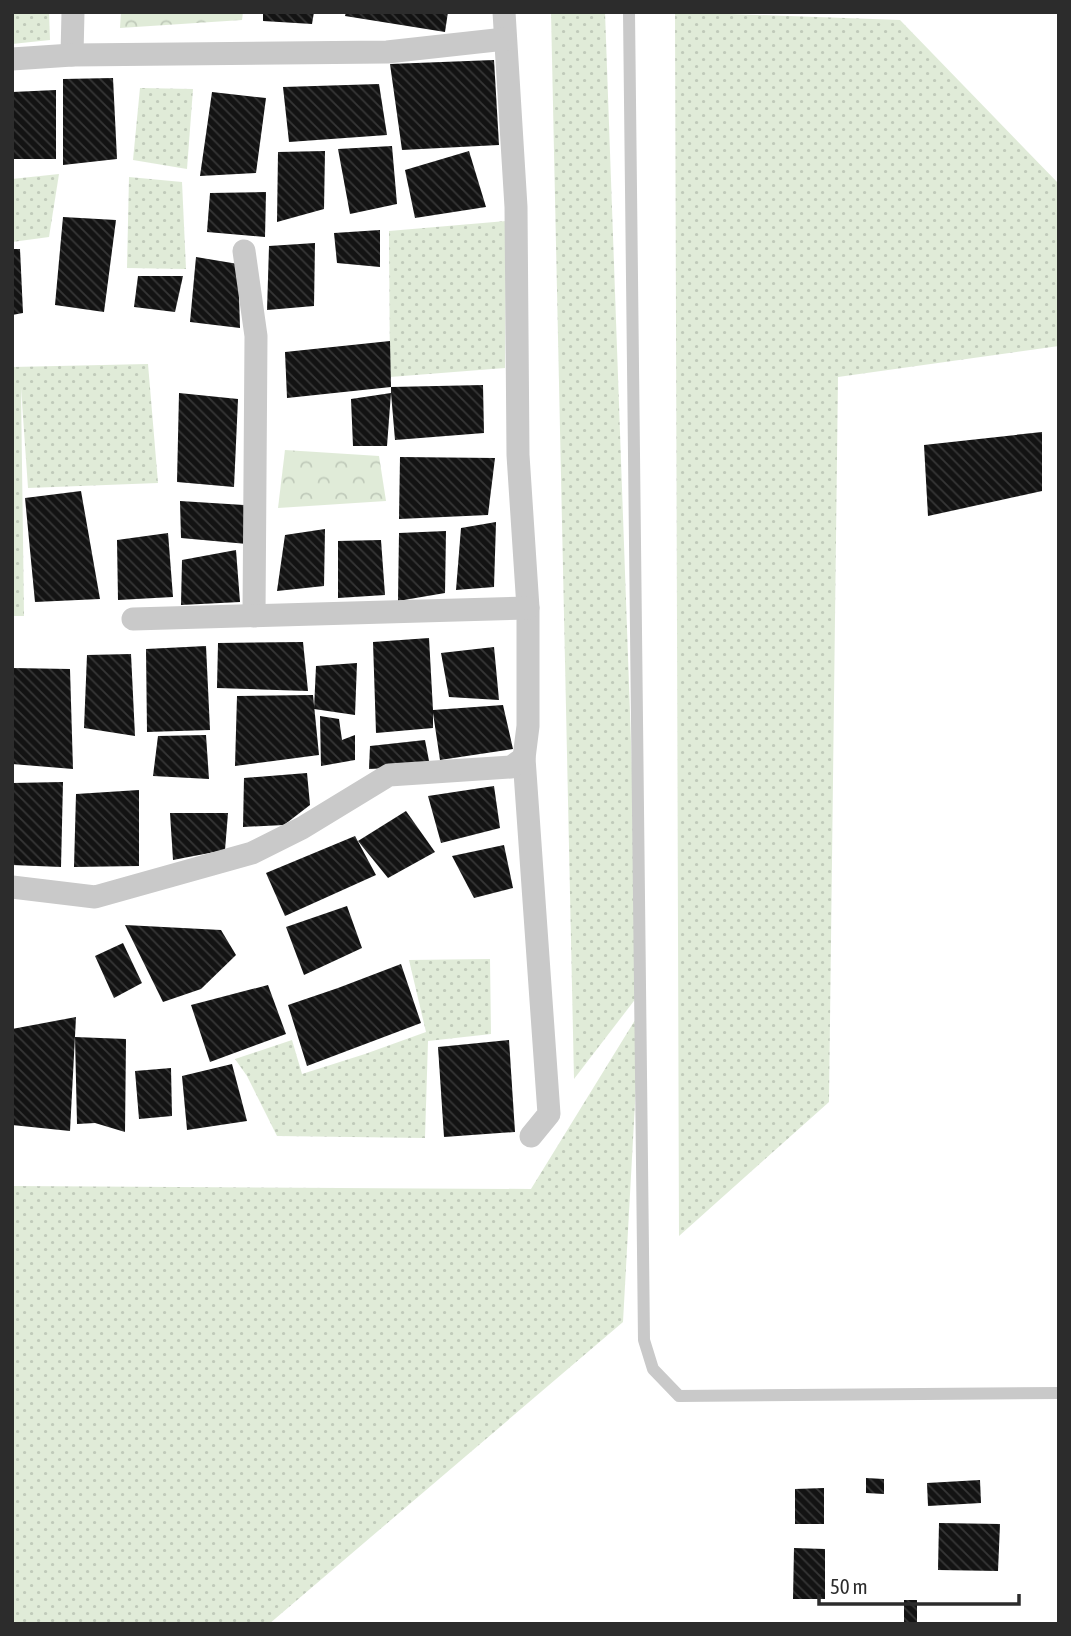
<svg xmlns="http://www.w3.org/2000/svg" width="1071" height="1636" font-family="'Asap Condensed',sans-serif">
	<defs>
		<pattern id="grass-dots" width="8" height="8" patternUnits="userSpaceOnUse" patternTransform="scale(1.75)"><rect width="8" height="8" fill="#e0ebd8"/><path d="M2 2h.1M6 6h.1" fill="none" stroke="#c0caba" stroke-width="1.8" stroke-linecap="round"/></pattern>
		<pattern id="park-crowns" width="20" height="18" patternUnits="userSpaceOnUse" patternTransform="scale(1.75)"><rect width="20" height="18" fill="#e0ebd8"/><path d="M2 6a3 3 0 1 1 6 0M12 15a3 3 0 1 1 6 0" fill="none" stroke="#c0caba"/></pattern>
		<pattern id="building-back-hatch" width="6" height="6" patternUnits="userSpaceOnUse" patternTransform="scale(1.75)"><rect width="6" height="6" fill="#131313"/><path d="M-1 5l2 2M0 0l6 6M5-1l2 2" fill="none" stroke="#363636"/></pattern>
	</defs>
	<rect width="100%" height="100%" fill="#fff"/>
	<!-- grass -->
	<g fill="url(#grass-dots)">
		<polygon points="12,12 49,12 50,40 12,44"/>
		<polygon points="551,12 605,12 640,993 574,1079"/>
		<polygon points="675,12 900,20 1059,184 1059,346 838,377 829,1102 679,1236"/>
		<polygon points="140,88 193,89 187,169 133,160"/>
		<polygon points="59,174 49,237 12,242 12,179"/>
		<polygon points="129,177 182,182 186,269 127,268"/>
		<polygon points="506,221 505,368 390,377 389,231"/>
		<polygon points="148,364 158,483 28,488 21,388 24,616 12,616 12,367"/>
		<polygon points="490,959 491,1034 428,1041 425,1138 277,1136 247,1076 235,1059 292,1040 302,1074 365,1054 426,1032 409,960"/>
		<polygon points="640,1012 623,1322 269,1624 12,1624 12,1186 531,1189"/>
	</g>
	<!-- park -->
	<g fill="url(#park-crowns)">
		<polygon points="121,12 243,12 242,20 120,28"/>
		<polygon points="285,450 379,456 386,501 278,508"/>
	</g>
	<!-- building -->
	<g fill="url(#building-back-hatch)">
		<polygon points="263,12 314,12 312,24 263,21"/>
		<polygon points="346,12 448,12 445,32 345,16"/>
		<polygon points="494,60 499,145 402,150 390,64"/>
		<polygon points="113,78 117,159 63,165 63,79"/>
		<polygon points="379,84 387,135 289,142 283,87"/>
		<polygon points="56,90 56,159 12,159 12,92"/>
		<polygon points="212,92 266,98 256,173 200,176"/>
		<polygon points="392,146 397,204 350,214 338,149"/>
		<polygon points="325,151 324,209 277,222 278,152"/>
		<polygon points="469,151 486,207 415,218 405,170"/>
		<polygon points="266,192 265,237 207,232 210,193"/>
		<polygon points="63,217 116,220 104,312 55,305"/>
		<polygon points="380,230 380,267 337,263 334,233"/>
		<polygon points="315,243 314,306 267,310 269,246"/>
		<polygon points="12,249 20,249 23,313 12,315"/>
		<polygon points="196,257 238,264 240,328 190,322"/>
		<polygon points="138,276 183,276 175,312 134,307"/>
		<polygon points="390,341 391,387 287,398 285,352"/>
		<polygon points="483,385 484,433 395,440 391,393 387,446 353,446 351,399 391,393 391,387"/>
		<polygon points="179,393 238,399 234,487 177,482"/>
		<polygon points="1042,432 1042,491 928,516 924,445"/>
		<polygon points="400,457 495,458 488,515 399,519"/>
		<polygon points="81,491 100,599 35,602 25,498"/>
		<polygon points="180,501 244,505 247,544 181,538"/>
		<polygon points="496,522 494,587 456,590 461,528"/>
		<polygon points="325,529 324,586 277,591 285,535"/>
		<polygon points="446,531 445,593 398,601 399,533"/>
		<polygon points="168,533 173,597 118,600 117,540"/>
		<polygon points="381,540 385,595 338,598 338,541"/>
		<polygon points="236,550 240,602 181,605 182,560"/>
		<polygon points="429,638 433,710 503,705 513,749 440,760 433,713 433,728 376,733 373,642"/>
		<polygon points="303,642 308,691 217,688 218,643"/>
		<polygon points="206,646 210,730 147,732 146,649"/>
		<polygon points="494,647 499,700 449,697 441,653"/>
		<polygon points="131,654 135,736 84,728 87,655"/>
		<polygon points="357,663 355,715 314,709 316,666"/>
		<polygon points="12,668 70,669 73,769 12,764"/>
		<polygon points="313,695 319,755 235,766 237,696"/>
		<polygon points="320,716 339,719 342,740 355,735 355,760 321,766"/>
		<polygon points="206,735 209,779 153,776 158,736"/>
		<polygon points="425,740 430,766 369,769 370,746"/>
		<polygon points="307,773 310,805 284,825 243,827 244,778"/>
		<polygon points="63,782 61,867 12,865 12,783"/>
		<polygon points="494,786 500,828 441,843 428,796"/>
		<polygon points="139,790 139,866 74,867 76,794"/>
		<polygon points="406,811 435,852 388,878 358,841"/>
		<polygon points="170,813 228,813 225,850 173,860"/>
		<polygon points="355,836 376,875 285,916 266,873"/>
		<polygon points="504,845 513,888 474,898 452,856"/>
		<polygon points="347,906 362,948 304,975 286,927"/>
		<polygon points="125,925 221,930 236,955 201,989 163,1002"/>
		<polygon points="123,943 142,983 114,998 95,956"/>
		<polygon points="401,964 421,1023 307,1066 288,1005 338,988"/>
		<polygon points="268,985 286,1034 210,1062 191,1005"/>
		<polygon points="76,1017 70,1131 12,1125 12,1029"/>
		<polygon points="75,1037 126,1039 125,1132 95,1123 77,1124"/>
		<polygon points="509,1040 515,1132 444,1137 438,1047"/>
		<polygon points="232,1064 247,1121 187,1130 182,1076"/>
		<polygon points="171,1068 172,1116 139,1119 135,1071"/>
		<polygon points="866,1478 884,1479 884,1494 866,1493"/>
		<polygon points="980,1480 981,1503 928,1506 927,1483"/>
		<polygon points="824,1488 824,1524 795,1524 795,1489"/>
		<polygon points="939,1523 1000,1524 998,1571 938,1570"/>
		<polygon points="794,1548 825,1549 825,1599 793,1599"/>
		<rect x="904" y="1600" width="13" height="24"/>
	</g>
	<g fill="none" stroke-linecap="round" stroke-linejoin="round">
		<!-- service -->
		<polyline stroke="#c9c9c9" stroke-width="12" points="629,12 644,1340 653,1369 679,1396 1059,1393"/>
		<!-- minor -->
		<g stroke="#c9c9c9" stroke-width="23">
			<polyline points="504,12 516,207 518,455 528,608 528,726 524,758 549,1114 531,1136"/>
			<polyline points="72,55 73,12"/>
			<polyline points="12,59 72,55 387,52 505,39"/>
			<polyline points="244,251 256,336 254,616"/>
			<polyline points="133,619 528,608"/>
			<polyline points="12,887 95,897 252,853 302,828 389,775 511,767 524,758"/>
		</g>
	</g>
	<!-- border -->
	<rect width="1071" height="1636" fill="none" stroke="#2c2c2c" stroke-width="28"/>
	<!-- scale -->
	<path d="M819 1594v10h200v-10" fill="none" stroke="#2c2c2c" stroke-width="3.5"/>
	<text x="830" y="1594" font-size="21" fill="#2c2c2c" stroke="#ffffff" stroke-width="5" paint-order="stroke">50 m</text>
</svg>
